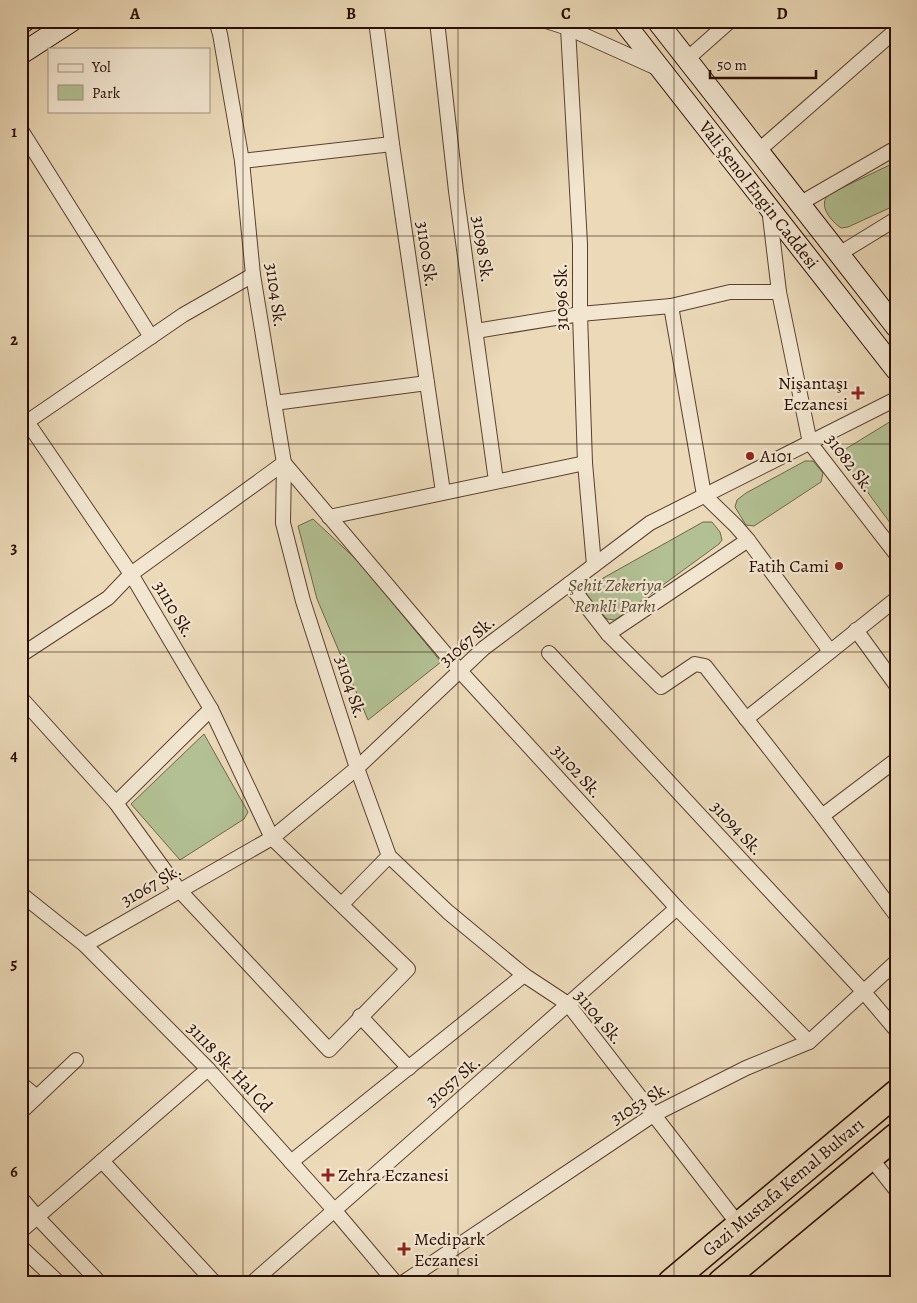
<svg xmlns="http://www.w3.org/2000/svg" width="917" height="1303" font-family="Alegreya,serif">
	<rect width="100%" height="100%" fill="#ebd9b8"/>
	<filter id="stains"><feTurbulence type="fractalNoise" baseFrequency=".004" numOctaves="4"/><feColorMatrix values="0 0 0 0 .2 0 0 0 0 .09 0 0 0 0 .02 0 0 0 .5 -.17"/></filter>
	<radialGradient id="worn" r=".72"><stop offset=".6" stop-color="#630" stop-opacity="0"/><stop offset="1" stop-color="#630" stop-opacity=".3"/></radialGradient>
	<!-- green -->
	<g fill="#b2c093" stroke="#6e664a">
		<path d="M 896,162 L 896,205 L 848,227 L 841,228 C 831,221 817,205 829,194 Z"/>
		<polygon points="896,418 896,531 839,453"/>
		<polygon points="805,461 813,461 823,473 821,482 754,526 746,525 735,507 737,500 746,493"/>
		<polygon points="313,519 359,562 441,662 368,720 317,599 298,526"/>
		<polygon points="703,522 712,522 720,532 722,540 719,544 615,620 607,619 587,597 586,590 589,586"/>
		<polygon points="204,734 248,812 244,819 180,860 131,804"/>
	</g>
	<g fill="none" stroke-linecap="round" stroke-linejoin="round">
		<!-- street casing -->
		<g stroke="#5a402e" stroke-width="16">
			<g id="street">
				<polyline points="216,21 220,34 242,161 253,275 284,463 283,523 303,601 357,768 389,856 448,912 524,975 568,1004 739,1225"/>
				<polyline points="376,21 392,144 443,492"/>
				<polyline points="437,21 456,191 496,481"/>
				<polyline points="546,21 568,28 657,68"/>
				<polyline points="568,28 580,244 580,314 585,463 594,565"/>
				<polyline points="686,60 730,21"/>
				<polyline points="21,130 151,337"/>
				<polyline points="758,151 896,30"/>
				<polyline points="242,161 392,144"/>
				<polyline points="799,204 896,148"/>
				<polyline points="769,208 779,292 810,443 896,554"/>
				<polyline points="839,254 896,219"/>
				<polyline points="671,306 704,495 736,526 748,540 830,651"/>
				<polyline points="476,331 580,314 671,306 730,292 779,292"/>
				<polyline points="274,403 427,383"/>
				<polyline points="21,413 131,574 211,709 272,838 408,969 329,1050 179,890 116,803 21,698"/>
				<polyline points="21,426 183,315 253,275"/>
				<polyline points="284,463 460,671 677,908 809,1042"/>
				<polyline points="329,517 585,463"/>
				<polyline points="569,584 608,634 661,687 695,664 705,666 822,816 896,915"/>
				<polyline points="856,630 896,685"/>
				<polyline points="608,634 748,540"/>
				<polyline points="549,653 863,991 896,1030"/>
				<polyline points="21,655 108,598 131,574 284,463"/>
				<polyline points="746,719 896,599"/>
				<polyline points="116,803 211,709"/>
				<polyline points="822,816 896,760"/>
				<polyline points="21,894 85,945 208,1069 335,1211 395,1282"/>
				<polyline points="342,904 389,856"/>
				<polyline points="85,945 272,838 357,768 484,648 650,523 896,399"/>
				<polyline points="360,1016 409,1068"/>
				<polyline points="21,1084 37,1097"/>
				<polyline points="21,1112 76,1060"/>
				<polyline points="870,1157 896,1190"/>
				<polyline points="102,1161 214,1282"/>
				<polyline points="291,1162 524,975"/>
				<polyline points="21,1198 37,1217 99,1282"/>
				<polyline points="21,1231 208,1069"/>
				<polyline points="21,1247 58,1282"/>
				<polyline points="253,1282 677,908"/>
				<polyline points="404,1282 653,1115 746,1068 809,1042 896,962"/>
			</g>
		</g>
		<!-- secondary casing -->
		<g stroke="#290d00" stroke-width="22">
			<g id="secondary">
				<polyline points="623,21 896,370"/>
				<polyline points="657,21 896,327"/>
				<polyline points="21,24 25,21"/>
				<polyline points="21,54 72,21"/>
			</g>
		</g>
		<!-- highway casing -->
		<g stroke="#290d00" stroke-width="28">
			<g id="highway">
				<polyline points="671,1282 896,1093"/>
				<polyline points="721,1282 896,1136"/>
			</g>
		</g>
		<!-- street -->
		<use href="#street" stroke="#f2e6d1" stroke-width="14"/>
		<!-- secondary -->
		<use href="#secondary" stroke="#f2e6d1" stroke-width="20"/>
		<!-- highway -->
		<use href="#highway" stroke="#ebd9b8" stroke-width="25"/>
	</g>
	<!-- grid -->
	<path fill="none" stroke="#290d00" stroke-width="1" stroke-opacity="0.55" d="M 243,21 L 243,1282M 458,21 L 458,1282M 674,21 L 674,1282M 21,236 L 896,236M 21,444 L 896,444M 21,652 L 896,652M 21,860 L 896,860M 21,1068 L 896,1068"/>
	<!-- markers -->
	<g fill="#8f2418" stroke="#f2e6d1" stroke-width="2">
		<path d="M855.5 385.5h5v5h5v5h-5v5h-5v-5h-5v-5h5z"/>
		<circle cx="750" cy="456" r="5"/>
		<circle cx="839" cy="566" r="5"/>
		<path d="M325.5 1167.5h5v5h5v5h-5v5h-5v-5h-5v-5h5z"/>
		<path d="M401.5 1241.5h5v5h5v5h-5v5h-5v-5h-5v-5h5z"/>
	</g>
	<g text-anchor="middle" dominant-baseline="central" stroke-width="4.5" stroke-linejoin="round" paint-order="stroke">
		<!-- street labels -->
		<g font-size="18" fill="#290d00" stroke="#f2e6d1">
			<text transform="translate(759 195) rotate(52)">Vali Şenol Engin Caddesi</text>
			<text transform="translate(483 249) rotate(82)">31098 Sk.</text>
			<text transform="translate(427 254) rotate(82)">31100 Sk.</text>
			<text transform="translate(276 295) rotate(82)">31104 Sk.</text>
			<text transform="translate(561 297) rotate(-91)">31096 Sk.</text>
			<text transform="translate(850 463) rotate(53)">31082 Sk.</text>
			<text transform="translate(174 609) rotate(59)">31110 Sk.</text>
			<text transform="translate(467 641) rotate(-41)">31067 Sk.</text>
			<text transform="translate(351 687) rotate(72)">31104 Sk.</text>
			<text transform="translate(577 771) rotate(48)">31102 Sk.</text>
			<text transform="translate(737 828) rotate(47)">31094 Sk.</text>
			<text transform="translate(151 885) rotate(-30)">31067 Sk.</text>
			<text transform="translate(599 1017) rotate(50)">31104 Sk.</text>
			<text transform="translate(230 1067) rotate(47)">31118 Sk. Hal Cd</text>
			<text transform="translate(453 1081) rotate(-41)">31057 Sk.</text>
			<text transform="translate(640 1103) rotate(-31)">31053 Sk.</text>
			<text transform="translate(783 1187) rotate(-40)">Gazi Mustafa Kemal Bulvarı</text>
		</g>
		<!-- poi labels -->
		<g font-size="18" fill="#290d00" stroke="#f2e6d1" text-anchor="start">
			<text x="848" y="383" text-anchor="end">Nişantaşı<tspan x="848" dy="21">Eczanesi</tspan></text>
			<text x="760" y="456">A101</text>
			<text x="829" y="566" text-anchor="end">Fatih Cami</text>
			<text x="338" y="1175">Zehra Eczanesi</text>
			<text x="414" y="1239">Medipark<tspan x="414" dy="21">Eczanesi</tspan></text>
		</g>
		<!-- park labels -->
		<g font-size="18" font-style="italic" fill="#594c33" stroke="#f2e6d1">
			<text x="615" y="585">Şehit Zekeriya<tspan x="615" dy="21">Renkli Parkı</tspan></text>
		</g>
	</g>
	<!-- margin -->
	<rect width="917" height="1303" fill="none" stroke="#ebd9b8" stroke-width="55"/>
	<!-- legend -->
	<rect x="48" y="48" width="162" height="65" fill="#f2e6d1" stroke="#a28f7d"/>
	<rect x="58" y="64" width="25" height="8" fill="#f2e6d1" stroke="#a28f7d"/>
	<text x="92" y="72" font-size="15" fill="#290d00">Yol</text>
	<rect x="58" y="85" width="25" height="15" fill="#b2c093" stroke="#a28f7d"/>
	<text x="92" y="98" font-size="15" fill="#290d00">Park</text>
	<!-- scale -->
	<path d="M710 70v8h106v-8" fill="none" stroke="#290d00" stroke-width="2.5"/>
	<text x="717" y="70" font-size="15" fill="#290d00" stroke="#f2e6d1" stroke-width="4" paint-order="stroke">50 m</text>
	<rect x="28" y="28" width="862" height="1248" fill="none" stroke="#290d00" stroke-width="2"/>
	<g font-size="16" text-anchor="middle" font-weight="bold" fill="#290d00">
		<text x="135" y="19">A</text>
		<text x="351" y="19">B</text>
		<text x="566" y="19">C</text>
		<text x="782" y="19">D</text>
		<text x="14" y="137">1</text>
		<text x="14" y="345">2</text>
		<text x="14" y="553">3</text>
		<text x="14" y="761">4</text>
		<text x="14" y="969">5</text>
		<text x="14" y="1177">6</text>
	</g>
	<rect width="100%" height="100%" filter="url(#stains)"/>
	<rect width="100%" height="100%" fill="url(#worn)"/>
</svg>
